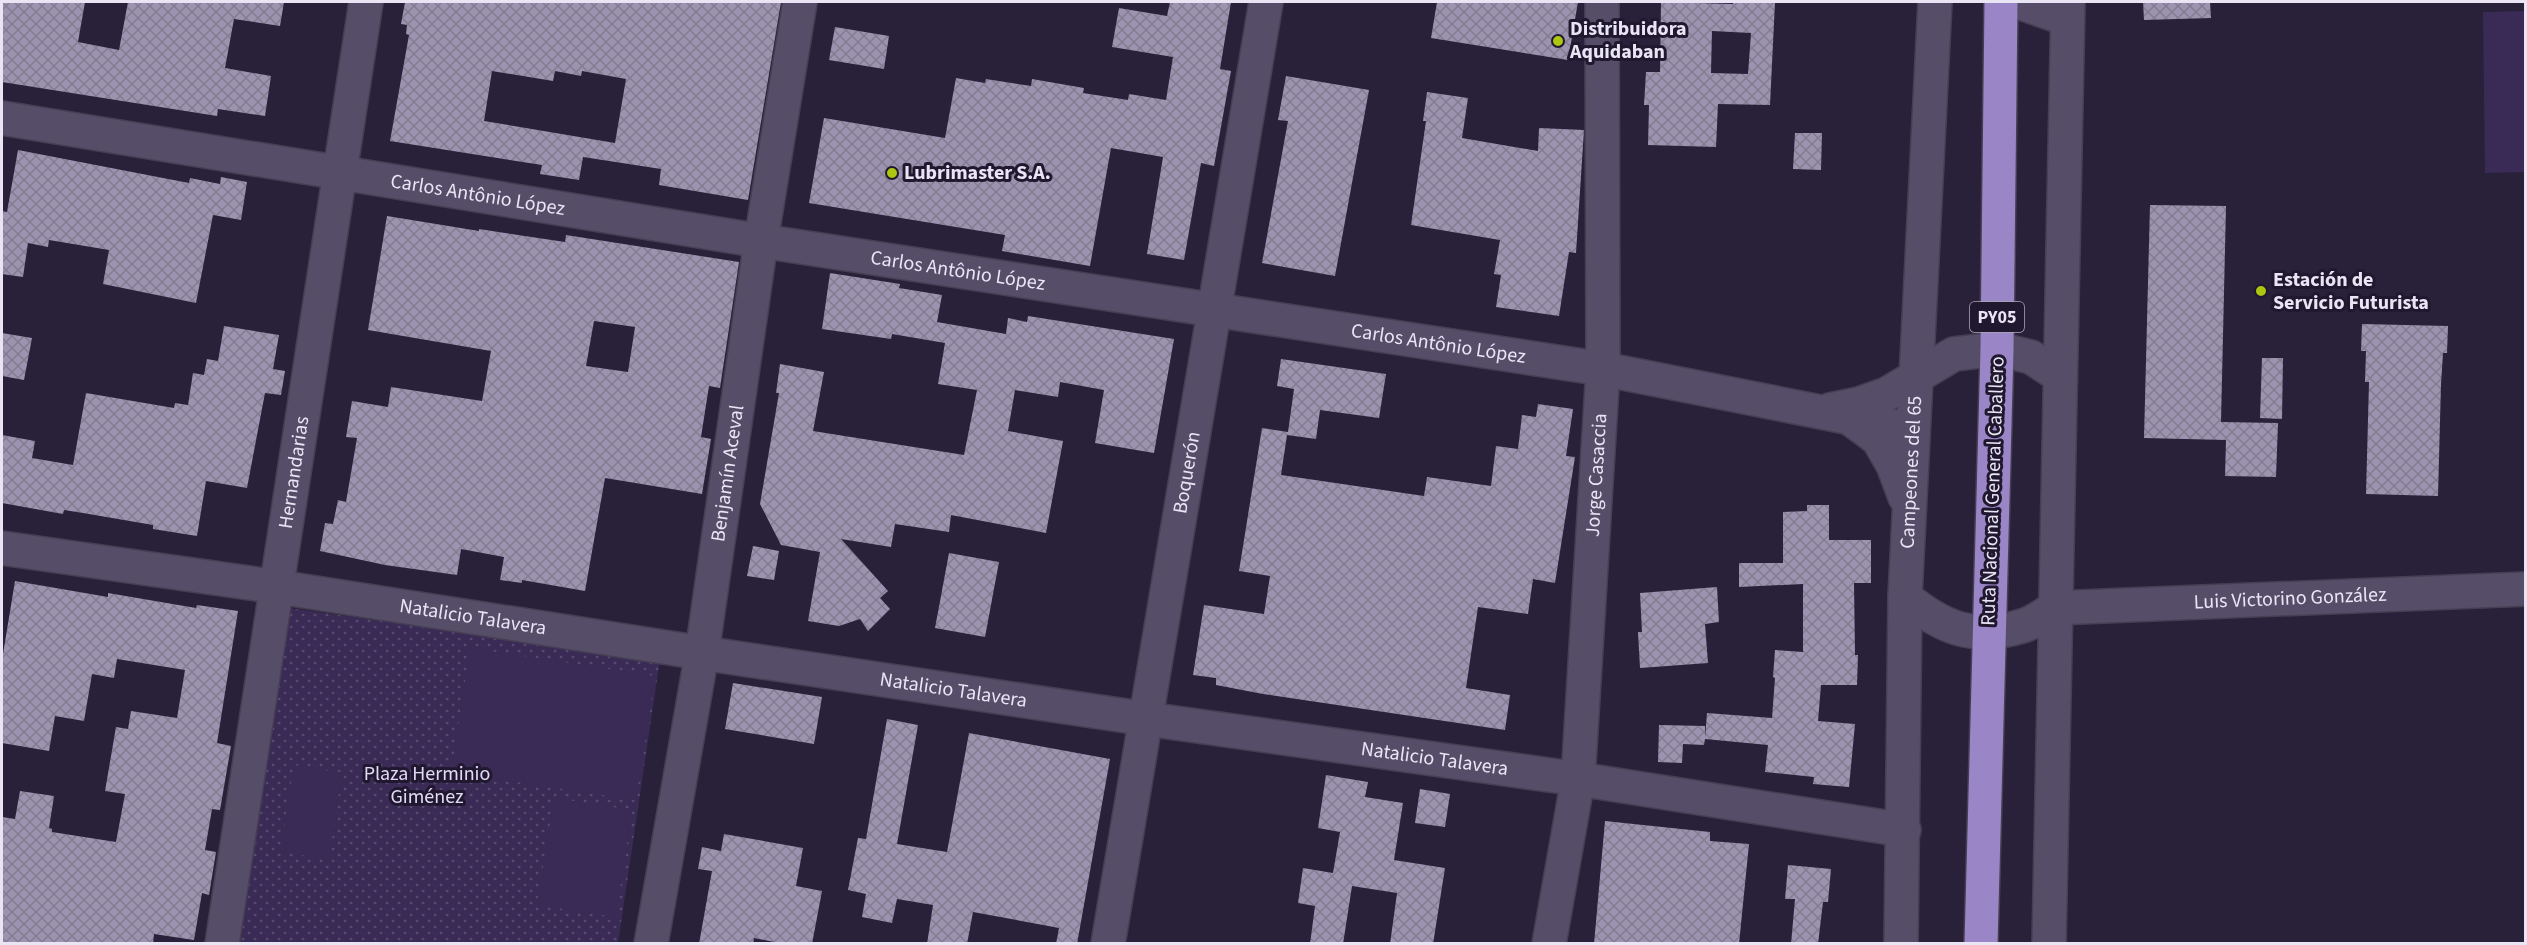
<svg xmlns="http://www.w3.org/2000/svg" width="2527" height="945" font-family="'Source Sans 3',sans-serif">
	<defs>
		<pattern id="park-dots" width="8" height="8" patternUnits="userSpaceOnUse" patternTransform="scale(1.5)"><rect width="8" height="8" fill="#3a2b56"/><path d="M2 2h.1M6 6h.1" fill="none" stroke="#564a6f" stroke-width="1.8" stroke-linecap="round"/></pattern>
		<pattern id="building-cross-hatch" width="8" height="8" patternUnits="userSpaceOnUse" patternTransform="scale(1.5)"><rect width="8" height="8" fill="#9b93b0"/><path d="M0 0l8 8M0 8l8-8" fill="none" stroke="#827c91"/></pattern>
	</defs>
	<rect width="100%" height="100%" fill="#292139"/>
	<!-- park -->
	<polygon fill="url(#park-dots)" points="288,608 660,659 618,943 240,944"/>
	<!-- pitch -->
	<g fill="#3a2b56">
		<polygon points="2525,11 2525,172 2485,173 2483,12"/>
		<polygon points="470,648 655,676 636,800 451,772"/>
		<polygon points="294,765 342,773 329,859 280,852"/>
		<polygon points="554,798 632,810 616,917 537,905"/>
	</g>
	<!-- building -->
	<g fill="url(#building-cross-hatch)" fill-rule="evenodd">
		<polygon points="2,2 85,2 78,42 119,50 128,2 284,2 280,26 234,19 225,68 271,76 265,116 218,109 217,116 2,82"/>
		<path d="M 405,2 L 781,2 L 748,200 L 659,185 L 661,169 L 583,157 L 579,180 L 540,174 L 542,165 L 390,141 L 409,35 L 406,34 L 407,25 L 401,24 ZM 492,71 L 553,81 L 555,71 L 581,76 L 582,71 L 626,79 L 615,143 L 484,121 Z"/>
		<polygon points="1170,2 1231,2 1220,69 1231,71 1214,166 1201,163 1184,260 1147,254 1163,157 1111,148 1090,266 1002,251 1005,235 809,203 824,118 945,138 956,78 985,83 986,79 1031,86 1032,79 1084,88 1083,93 1128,100 1129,94 1166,100 1173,57 1112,47 1119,8 1167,16"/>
		<polygon points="1437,2 1578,2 1568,60 1431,38"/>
		<path d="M 1661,2 L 1733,4 L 1733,2 L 1775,2 L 1770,105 L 1718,104 L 1716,147 L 1648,145 L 1649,105 L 1644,105 L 1646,72 L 1660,72 ZM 1712,31 L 1751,33 L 1748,74 L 1711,73 Z"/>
		<polygon points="2143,2 2210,2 2211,18 2144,20"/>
		<polygon points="835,27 889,36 884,69 829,60"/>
		<polygon points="1286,76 1369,90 1335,276 1262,263 1288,121 1278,120"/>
		<polygon points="1427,92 1468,98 1462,138 1538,151 1539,128 1584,130 1576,253 1569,252 1559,316 1496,307 1501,275 1494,274 1500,240 1411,225 1426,121 1423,121"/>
		<polygon points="1795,133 1822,133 1821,170 1793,169"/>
		<polygon points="18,150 189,183 190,178 220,184 221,177 247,182 241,220 213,215 196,303 103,284 109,250 49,240 48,247 28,243 23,277 2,274 2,211 7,212"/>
		<polygon points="2150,205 2226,206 2221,422 2278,423 2276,477 2225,476 2226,440 2144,438"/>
		<path d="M 387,216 L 479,231 L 479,229 L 565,242 L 566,235 L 739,262 L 720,388 L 709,386 L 701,437 L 711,439 L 702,494 L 605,478 L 585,591 L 522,580 L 522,583 L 500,580 L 504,557 L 461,549 L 457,575 L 385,565 L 320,551 L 325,523 L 333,524 L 338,500 L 346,502 L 357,438 L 346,437 L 352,401 L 388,407 L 391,387 L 482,401 L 491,351 L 368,330 ZM 594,321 L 635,327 L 628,372 L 586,366 Z"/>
		<polygon points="830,273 900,284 899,288 942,295 937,322 1006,334 1008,318 1027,322 1028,316 1174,339 1154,453 1095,443 1104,390 1060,382 1058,397 1015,390 1008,431 1063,441 1046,533 951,515 949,532 895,524 891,547 841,539 888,591 880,598 890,609 868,631 860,619 839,626 808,621 820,552 781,545 760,504 779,393 776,393 780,364 824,372 813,431 964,455 977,390 938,384 945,343 892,334 891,339 822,329"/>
		<polygon points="2362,324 2448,326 2447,353 2443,353 2441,384 2438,496 2366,494 2369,382 2365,382 2366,351 2361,351"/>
		<polygon points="224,326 279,335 273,369 285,371 281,395 265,393 247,488 206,481 197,536 153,529 153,525 83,513 64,510 63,514 2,503 2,435 35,441 32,458 73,465 86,393 174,408 175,403 188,405 193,373 204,375 207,359 218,361"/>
		<polygon points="2,333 32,338 24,380 2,376"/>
		<polygon points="2262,358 2283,358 2282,419 2260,418"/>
		<polygon points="1281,359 1386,374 1379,418 1320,410 1316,439 1287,435 1281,475 1424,496 1427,477 1491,486 1496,446 1518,449 1522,415 1536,417 1538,404 1573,409 1566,456 1575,457 1555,583 1533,579 1528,614 1478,607 1466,688 1510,695 1505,730 1263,694 1216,685 1216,678 1193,675 1204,605 1264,614 1270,576 1239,571 1262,428 1288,432 1294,389 1277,386"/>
		<polygon points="1807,505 1829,505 1829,540 1871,540 1871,583 1854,583 1855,655 1858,655 1857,685 1821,685 1818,721 1855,724 1849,787 1813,784 1814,777 1765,772 1768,745 1705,739 1704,745 1683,744 1682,763 1658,762 1659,725 1705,726 1705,738 1707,713 1772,718 1775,678 1773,677 1775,650 1803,652 1803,584 1739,587 1739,563 1783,563 1783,512 1807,511"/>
		<polygon points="753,546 779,551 774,580 747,576"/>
		<polygon points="949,553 999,562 985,637 935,628"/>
		<polygon points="15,581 108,597 108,593 196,608 197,605 238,611 217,743 231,746 220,810 212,809 205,850 216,852 209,895 202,893 194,940 154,934 153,944 2,944 2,817 15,819 20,791 54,796 49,828 52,829 52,832 116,842 125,794 105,791 116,727 128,729 131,711 177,718 185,670 117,659 114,678 92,674 84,721 55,716 49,751 2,743 2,660"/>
		<polygon points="1717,587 1719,622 1705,624 1708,663 1640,668 1638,632 1642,632 1640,593"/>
		<polygon points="733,683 822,697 814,744 725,729"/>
		<polygon points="887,719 918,725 897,844 947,852 969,733 1110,759 1077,944 1056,944 1059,928 973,912 967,944 927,944 933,905 897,899 892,923 862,917 866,894 848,890 858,838 866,839"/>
		<polygon points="1326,775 1368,782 1365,797 1403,803 1394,860 1445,868 1433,944 1390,944 1397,893 1352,886 1343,944 1310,944 1315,906 1298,903 1303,868 1333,873 1340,832 1318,828"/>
		<polygon points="1420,789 1450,794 1445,827 1415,823"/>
		<polygon points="1605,821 1710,832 1710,841 1749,844 1739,944 1594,944"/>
		<polygon points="724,834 803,848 796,886 822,891 812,944 784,944 754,938 753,944 699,944 712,871 698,869 702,847 721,851"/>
		<polygon points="1788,865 1831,869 1828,902 1823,902 1818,944 1791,944 1795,899 1785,899"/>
	</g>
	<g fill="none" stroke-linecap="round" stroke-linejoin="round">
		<!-- minor casing -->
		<g stroke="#463f53" stroke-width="36">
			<g id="minor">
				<polyline points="2018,2 2067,19"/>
				<path id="s1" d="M 2,118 L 761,241 L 1603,369 L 1912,430"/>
				<polyline points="1830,410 1859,404 1887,394 1954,354 1997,349 2031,357 2060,376"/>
				<polyline points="1851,419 1878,439 1893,465 1905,497"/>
				<path id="s2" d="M 2,548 L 278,587 L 702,653 L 1147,719 L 1578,779 L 1904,830"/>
				<path id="s3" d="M 1905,597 C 1942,628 1974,641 2022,626 C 2034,623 2045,614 2055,608 L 2526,589"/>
				<path id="s4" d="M 222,944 L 366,2"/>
				<path id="s5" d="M 651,944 L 702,653 L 761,241 L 800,2"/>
				<path id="s6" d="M 1108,944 L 1266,2"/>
				<path id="s7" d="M 1549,944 L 1578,779 L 1603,369 L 1602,2"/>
				<path id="s8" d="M 1901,944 L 1905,597 L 1935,2"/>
				<polyline points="2049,944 2068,2"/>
			</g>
		</g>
		<!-- highway casing -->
		<g stroke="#463f53" stroke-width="36">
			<polyline id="highway" points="1981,944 1997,349 2001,2"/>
		</g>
		<!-- minor -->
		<use href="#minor" stroke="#564e69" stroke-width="33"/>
		<!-- highway -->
		<use href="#highway" stroke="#9a85c6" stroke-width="33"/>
	</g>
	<!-- markers -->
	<g fill="#adc60f" stroke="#20182f" stroke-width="2">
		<circle cx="1558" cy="41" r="6"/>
		<circle cx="892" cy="173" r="6"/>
		<circle cx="2261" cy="291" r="6"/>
	</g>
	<g text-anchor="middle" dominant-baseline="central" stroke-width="6" stroke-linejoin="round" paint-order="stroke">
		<!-- shield labels -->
		<rect fill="#20182f" stroke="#ada8ba" stroke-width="1.5" x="1970" y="302" width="54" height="30" rx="4.5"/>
		<g font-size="18" font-weight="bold" fill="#e9e5f5">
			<text x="1997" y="317">PY05</text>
		</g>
		<!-- poi labels -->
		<g font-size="20" font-weight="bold" fill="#e9e5f5" stroke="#20182f" text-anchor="start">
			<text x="1570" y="29">Distribuidora<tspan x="1570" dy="23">Aquidaban</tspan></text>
			<text x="904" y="173">Lubrimaster S.A.</text>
			<text x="2273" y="280">Estación de<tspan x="2273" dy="23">Servicio Futurista</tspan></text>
		</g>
		<!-- street labels -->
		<g font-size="20" fill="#e9e5f5" stroke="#20182f">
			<text stroke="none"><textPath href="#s1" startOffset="482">Carlos Antônio López</textPath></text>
			<text stroke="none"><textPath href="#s1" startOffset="968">Carlos Antônio López</textPath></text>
			<text stroke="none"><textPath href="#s1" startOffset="1454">Carlos Antônio López</textPath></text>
			<text stroke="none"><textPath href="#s6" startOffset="478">Boquerón</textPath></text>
			<text stroke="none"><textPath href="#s8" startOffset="472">Campeones del 65</textPath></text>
			<text stroke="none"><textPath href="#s4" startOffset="477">Hernandarias</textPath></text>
			<text stroke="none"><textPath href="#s5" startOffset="477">Benjamín Aceval</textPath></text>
			<text stroke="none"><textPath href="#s7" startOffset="472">Jorge Casaccia</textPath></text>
			<text transform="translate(1993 491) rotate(-88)">Ruta Nacional General Caballero</text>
			<text stroke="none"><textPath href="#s3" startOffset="400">Luis Victorino González</textPath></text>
			<text stroke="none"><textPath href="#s2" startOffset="476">Natalicio Talavera</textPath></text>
			<text stroke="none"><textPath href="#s2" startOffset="962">Natalicio Talavera</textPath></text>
			<text stroke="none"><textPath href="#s2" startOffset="1448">Natalicio Talavera</textPath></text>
		</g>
		<!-- park labels -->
		<g font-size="20" fill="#e2d9f9" stroke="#20182f">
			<text x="427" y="774">Plaza Herminio<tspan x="427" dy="23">Giménez</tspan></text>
		</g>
	</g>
	<!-- border -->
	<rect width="2527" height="945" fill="none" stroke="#e9e5f5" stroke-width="6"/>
</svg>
